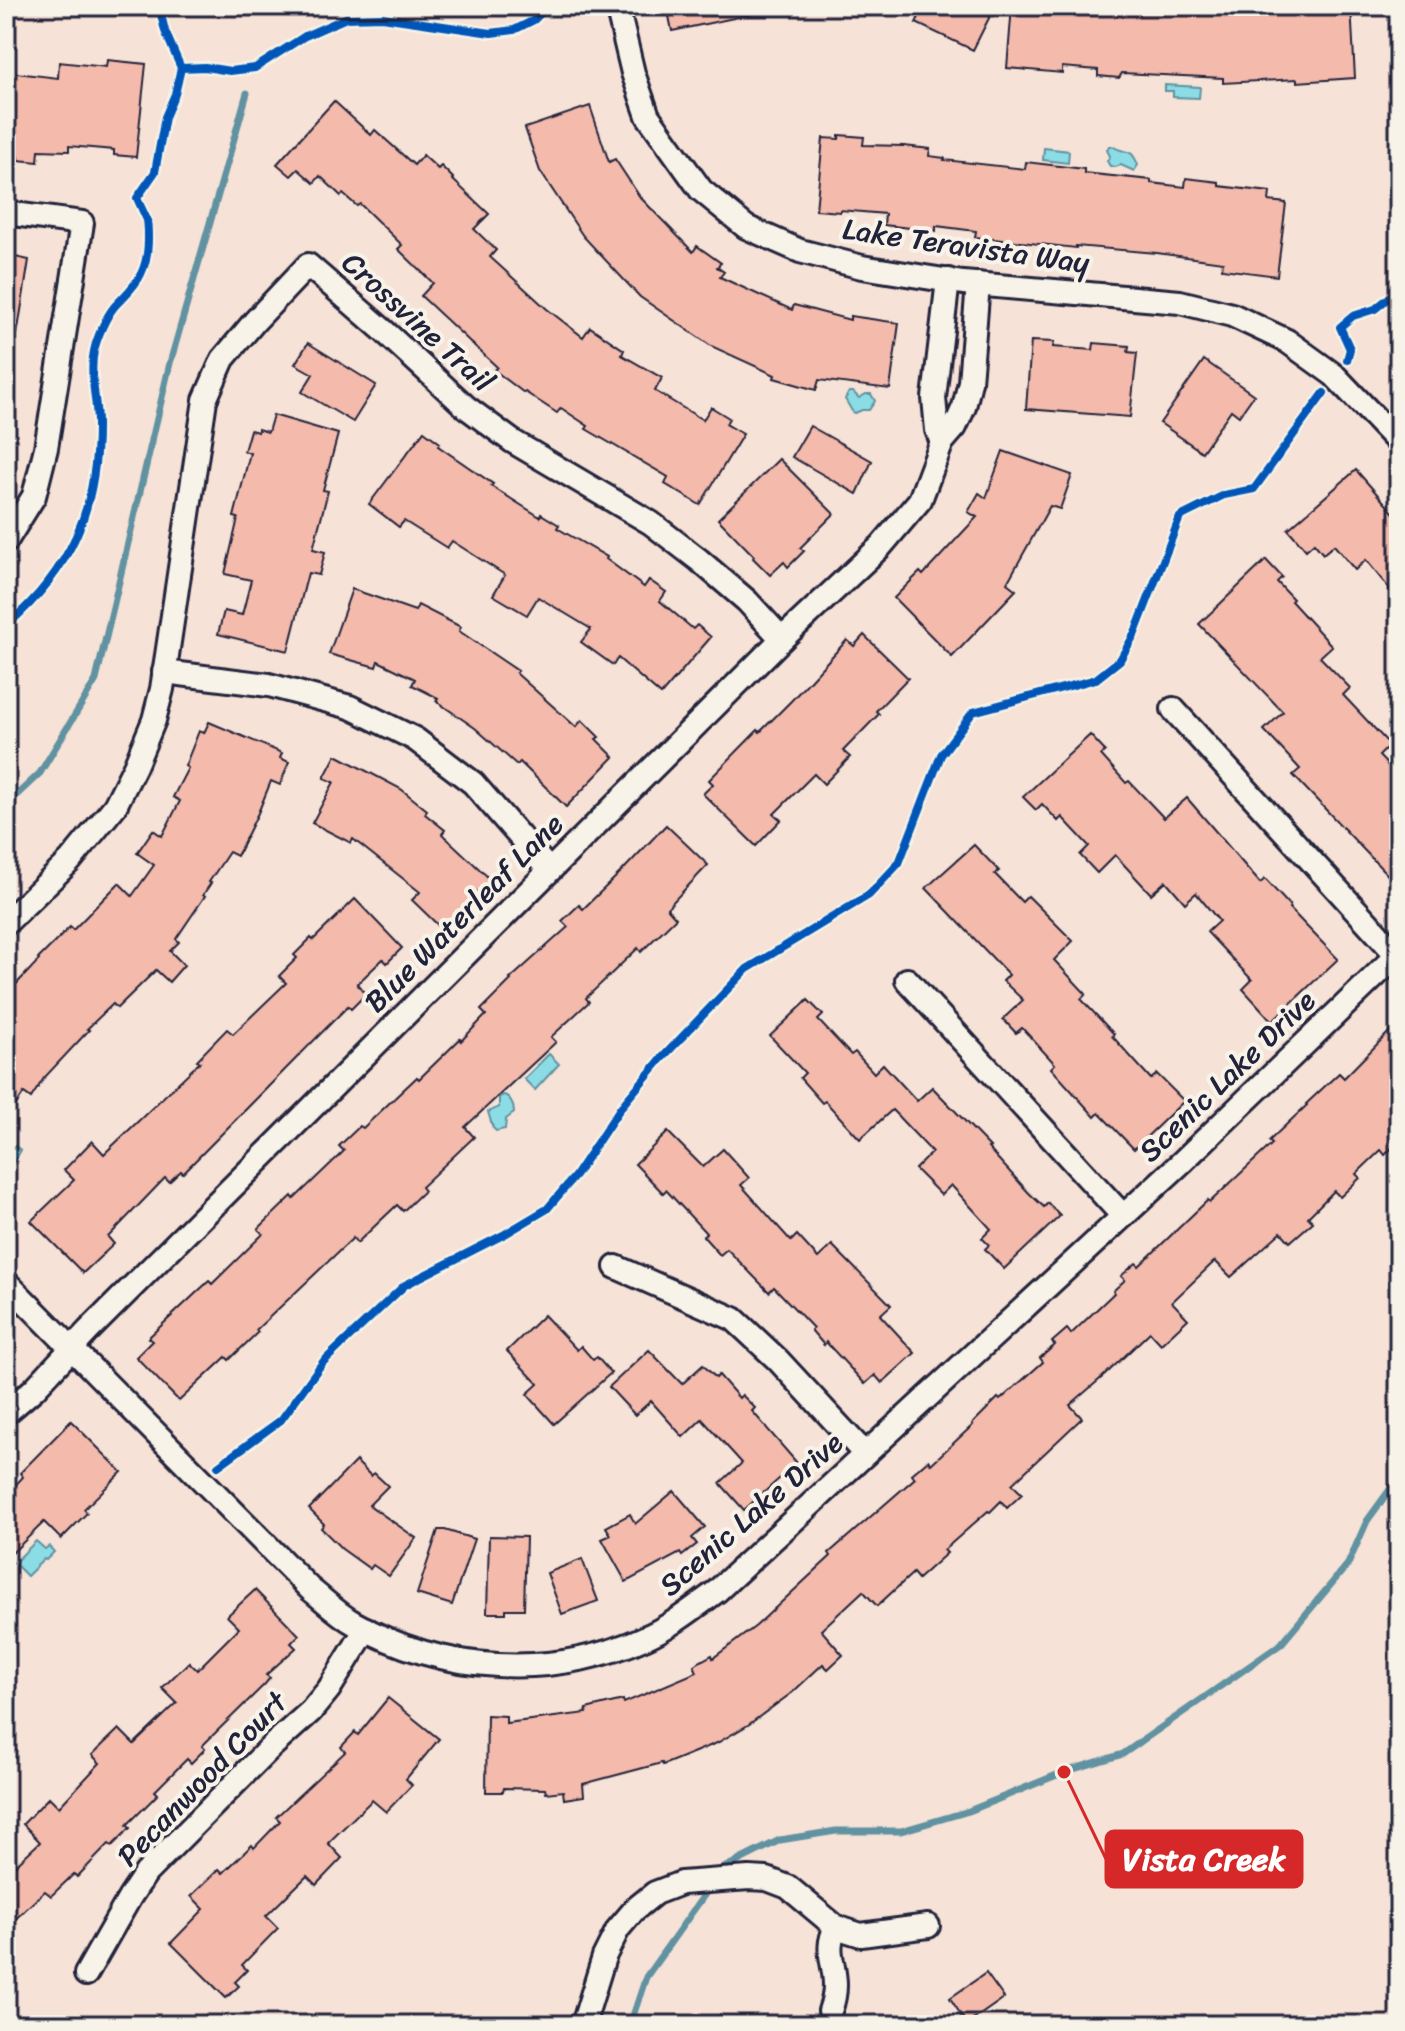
<svg xmlns="http://www.w3.org/2000/svg" width="1405" height="2031" font-family="Sriracha,sans-serif">
	<rect width="100%" height="100%" fill="#f6e2d6"/>
	<filter id="ink" filterUnits="userSpaceOnUse"><feTurbulence type="fractalNoise" baseFrequency=".0125" numOctaves="2"/><feDisplacementMap in="SourceGraphic" scale="16" xChannelSelector="R" yChannelSelector="G"/><feConvolveMatrix kernelMatrix="1 2 1 2 8 2 1 2 1" color-interpolation-filters="sRGB"/></filter>
	<g filter="url(#ink)">
		<!-- water -->
		<g fill="#8bdce5" stroke="#6192a1" stroke-width="2">
			<polygon points="1165,85 1200,87 1199,98 1173,97 1173,91 1165,91"/>
			<path d="M 1109,146 L 1112,146 C 1127,156 1130,145 1138,165 L 1134,171 L 1121,165 L 1115,167 L 1110,166 L 1107,161 L 1110,156 L 1107,150 Z"/>
			<polygon points="1044,148 1069,151 1068,163 1043,160"/>
			<polygon points="849,392 853,392 859,398 866,394 871,394 875,401 869,410 862,410 855,413 852,411 845,399"/>
			<polygon points="549,1054 559,1064 535,1090 524,1079"/>
			<path d="M 504,1095 C 511,1097 514,1106 514,1113 L 506,1119 L 505,1129 L 496,1131 L 493,1128 L 488,1112 L 499,1107 L 499,1097 Z"/>
			<polygon points="10,1143 21,1150 6,1176 6,1149"/>
			<polygon points="36,1541 45,1549 49,1546 54,1552 46,1560 44,1559 27,1576 14,1563"/>
		</g>
		<g fill="none" stroke-linecap="round" stroke-linejoin="round">
			<!-- stream -->
			<g stroke="#6192a1" stroke-width="7">
				<polyline points="234,12 234,6"/>
				<polyline points="6,805 40,773 96,680 170,363 247,93"/>
				<polyline points="719,1874 722,1869 780,1840 836,1831 901,1831 969,1811 1064,1772 1123,1754 1281,1644 1348,1564 1367,1521 1399,1477"/>
				<polyline points="630,2025 646,1977 712,1884"/>
			</g>
		</g>
		<!-- building -->
		<g fill="#f4baab" stroke="#22223b" stroke-width="2">
			<polygon points="667,6 752,6 753,14 672,31"/>
			<polygon points="924,6 995,6 973,50 916,23"/>
			<polygon points="1012,6 1139,6 1139,11 1177,12 1177,6 1351,6 1355,78 1297,82 1297,79 1223,83 1223,78 1122,73 1119,78 1098,76 1098,70 1062,67 1062,73 1007,68"/>
			<polygon points="107,60 146,64 136,157 114,155 114,150 69,146 69,151 39,150 38,162 18,160 18,155 6,154 6,90 8,72 58,78 59,62 106,67"/>
			<polygon points="334,101 371,135 375,130 414,165 423,155 438,169 441,166 453,178 452,179 489,214 474,229 496,250 490,257 547,309 583,337 590,327 624,350 622,355 662,378 655,391 703,420 711,407 729,418 726,424 743,434 700,505 665,484 668,477 586,429 588,426 561,408 557,413 525,392 524,393 494,370 497,367 421,296 433,283 398,249 402,245 360,204 357,206 343,194 341,196 320,176 314,183 298,169 291,176 277,164"/>
			<polygon points="590,106 609,162 615,159 640,197 693,252 697,246 721,263 717,267 724,272 720,277 792,310 794,305 850,320 850,316 899,323 890,389 819,380 816,390 774,378 775,375 711,346 640,297 583,236 540,171 525,128"/>
			<polygon points="839,135 864,137 863,145 904,146 930,149 929,156 945,158 944,160 1025,169 1026,162 1084,169 1084,173 1151,180 1151,183 1185,187 1186,178 1219,182 1219,186 1270,192 1269,201 1286,203 1277,276 1222,269 1223,262 1157,253 1076,246 1076,248 975,237 976,231 936,226 936,231 884,225 885,214 840,210 840,212 816,210 823,138 839,139"/>
			<polygon points="6,255 29,260 16,342 6,341"/>
			<polygon points="1031,341 1054,342 1053,347 1093,350 1094,343 1129,346 1128,352 1137,353 1130,417 1026,409"/>
			<polygon points="308,343 376,385 353,422 302,392 313,374 295,364"/>
			<polygon points="1204,360 1254,395 1239,416 1231,410 1202,452 1160,423"/>
			<polygon points="273,415 338,434 323,490 328,491 313,549 325,552 319,575 308,573 288,651 218,634 224,611 242,615 251,580 225,574 238,518 234,517 250,453 244,451 250,430 258,432 258,429 268,432"/>
			<polygon points="810,426 872,461 857,494 792,457"/>
			<polygon points="424,431 440,443 438,446 493,484 491,486 540,517 541,514 559,525 557,528 607,557 606,559 644,587 649,580 666,592 660,601 693,629 697,625 711,637 661,695 618,658 613,665 581,642 591,629 538,597 527,615 493,595 505,575 452,541 447,548 404,521 399,527 369,504"/>
			<polygon points="1003,451 1072,475 1060,509 1050,506 1007,583 1016,590 952,657 894,598 920,572 923,575 977,517 968,512 979,493 986,498"/>
			<polygon points="779,459 834,514 800,548 804,551 788,567 784,562 770,575 753,558 754,556 718,519"/>
			<polygon points="1356,470 1399,519 1399,601 1366,560 1355,570 1334,545 1323,554 1314,543 1306,550 1288,529"/>
			<polygon points="1266,560 1282,577 1277,582 1293,599 1291,601 1332,646 1320,657 1350,688 1343,695 1390,745 1379,756 1399,777 1399,887 1293,775 1300,769 1264,730 1283,712 1199,624"/>
			<polygon points="352,589 415,611 418,605 461,627 459,631 518,671 516,673 576,727 582,720 599,737 596,739 614,757 566,807 520,762 517,765 475,728 436,701 438,698 412,685 415,679 378,661 376,667 329,654"/>
			<polygon points="864,635 908,678 876,711 879,714 843,751 850,757 824,784 814,774 774,814 781,820 756,846 703,794 713,784 709,780 758,730 760,732 791,701 847,640 854,646"/>
			<polygon points="209,722 282,753 280,758 289,762 280,785 271,781 258,813 237,856 229,852 209,882 211,883 203,895 205,896 176,939 179,942 170,951 184,965 169,982 156,970 117,1008 113,1004 87,1029 89,1030 44,1078 31,1098 24,1093 6,1120 6,995 39,960 38,959 70,927 73,930 119,883 132,896 154,865 137,853 153,830 162,836 180,801 173,797 188,768 185,766 199,731 204,733"/>
			<polygon points="1090,735 1105,751 1101,755 1126,783 1129,781 1164,818 1187,798 1260,883 1265,879 1290,906 1289,908 1338,959 1272,1021 1243,989 1252,980 1207,932 1219,921 1196,893 1185,903 1166,881 1151,894 1115,855 1097,873 1080,855 1089,846 1062,817 1058,821 1042,804 1036,810 1023,797"/>
			<polygon points="336,755 401,789 427,810 425,814 445,830 442,834 490,879 442,929 412,900 420,892 353,839 351,843 312,823 334,782 324,778"/>
			<polygon points="666,825 708,865 667,908 676,918 641,952 638,948 586,998 589,1002 551,1037 556,1042 465,1127 474,1137 421,1187 424,1191 403,1211 397,1205 357,1243 353,1238 256,1330 258,1332 229,1360 226,1357 179,1401 136,1357 152,1341 148,1338 209,1281 212,1284 263,1234 258,1229 292,1196 294,1199 344,1151 339,1146 360,1126 363,1128 417,1077 419,1079 460,1039 461,1041 486,1015 481,1010 511,980 510,979 568,927 562,921 579,905 583,909 624,869"/>
			<polygon points="974,845 999,871 995,874 1022,902 1028,896 1073,941 1054,960 1086,994 1081,999 1114,1034 1112,1036 1151,1079 1157,1074 1184,1101 1134,1149 1099,1113 1095,1117 1051,1068 1055,1064 1022,1028 1016,1033 1003,1019 1023,1000 1003,981 1009,975 926,888"/>
			<polygon points="355,899 402,948 387,963 383,959 357,984 366,994 351,1009 348,1006 183,1173 181,1171 169,1182 165,1178 108,1237 114,1244 83,1273 31,1221 74,1180 64,1170 92,1141 104,1154 200,1062 197,1060 227,1029 233,1034 286,983 279,976 297,958 294,955 311,938 313,940"/>
			<polygon points="808,1000 823,1015 818,1020 851,1055 855,1052 874,1073 883,1064 917,1101 932,1087 990,1147 988,1148 1029,1193 1044,1207 1048,1203 1060,1216 1004,1269 985,1249 989,1245 982,1238 991,1229 951,1185 941,1195 915,1169 932,1152 892,1110 860,1139 825,1101 822,1103 800,1078 805,1073 770,1036"/>
			<polygon points="1399,1022 1399,1141 1385,1155 1381,1150 1356,1174 1360,1178 1340,1197 1334,1191 1308,1217 1313,1222 1290,1242 1281,1232 1231,1277 1215,1261 1172,1302 1188,1319 1161,1344 1150,1332 1106,1374 1070,1405 1082,1418 1012,1484 1022,1494 1007,1508 1001,1501 990,1512 988,1511 944,1550 947,1553 918,1579 913,1573 877,1606 863,1591 821,1630 843,1655 828,1669 823,1664 793,1692 748,1725 717,1743 663,1765 662,1763 583,1784 584,1796 564,1799 563,1791 546,1793 545,1789 504,1788 503,1792 486,1792 487,1715 506,1716 506,1723 587,1713 586,1709 623,1700 624,1703 697,1672 694,1665 712,1655 713,1658 756,1626 788,1596 831,1556 829,1553 915,1478 912,1474 928,1460 931,1464 973,1425 972,1424 998,1398 1000,1400 1043,1362 1040,1358 1055,1345 1052,1342 1067,1329 1071,1334 1114,1293 1113,1291 1125,1280 1121,1276 1136,1263 1139,1266 1208,1200 1210,1202 1272,1144 1269,1141 1307,1105 1306,1104 1339,1073 1344,1078"/>
			<polygon points="668,1132 703,1167 723,1149 749,1178 741,1185 791,1241 797,1235 818,1258 832,1245 891,1305 880,1315 915,1353 882,1383 875,1375 865,1384 826,1342 824,1345 811,1330 813,1328 774,1287 769,1292 727,1249 720,1255 703,1236 706,1233 666,1190 663,1193 635,1164"/>
			<polygon points="544,1315 577,1350 581,1346 593,1360 597,1357 611,1373 554,1424 527,1394 538,1384 507,1351"/>
			<polygon points="649,1350 682,1384 703,1365 716,1378 719,1375 739,1398 742,1395 755,1408 752,1411 797,1463 744,1510 720,1483 742,1463 702,1419 683,1437 651,1401 635,1415 609,1387"/>
			<polygon points="71,1421 122,1472 84,1509 87,1513 61,1539 44,1522 6,1559 6,1495 23,1477 20,1473"/>
			<polygon points="356,1461 371,1476 374,1473 388,1486 369,1505 416,1538 389,1576 373,1565 370,1569 342,1549 321,1528 324,1524 309,1509"/>
			<polygon points="674,1491 705,1527 692,1538 697,1544 682,1556 680,1553 626,1582 602,1539 611,1535 606,1527 630,1514 635,1524"/>
			<polygon points="438,1530 445,1530 474,1539 452,1605 417,1594"/>
			<polygon points="489,1536 526,1537 524,1609 506,1609 506,1613 487,1613"/>
			<polygon points="582,1559 598,1601 562,1614 547,1573"/>
			<polygon points="255,1590 299,1635 291,1643 296,1648 266,1675 270,1678 265,1684 202,1746 205,1749 191,1763 187,1759 155,1791 158,1794 127,1825 130,1828 112,1846 109,1844 77,1877 74,1874 51,1896 45,1891 6,1928 6,1874 40,1842 23,1824 49,1797 59,1807 100,1763 92,1755 119,1729 134,1744 177,1703 162,1688 189,1662 197,1670 239,1628 227,1616"/>
			<polygon points="388,1698 439,1739 406,1779 412,1785 386,1812 372,1800 328,1843 342,1858 316,1885 307,1876 266,1916 278,1928 242,1965 247,1970 235,1982 239,1986 226,1998 171,1943 204,1909 191,1896 219,1869 223,1873 252,1845 254,1848 280,1821 276,1817 345,1752 341,1747 355,1732 358,1735"/>
			<polygon points="986,1973 1004,1998 967,2024 950,1998"/>
		</g>
		<g fill="none" stroke-linecap="round" stroke-linejoin="round">
			<!-- street casing -->
			<g stroke="#22223b" stroke-width="28">
				<g id="street">
					<polyline points="617,6 633,73 648,116 701,190 746,227 800,251 862,267 963,283 1180,302 1232,315 1287,341 1334,375 1399,443"/>
					<polyline points="6,213 82,223 46,448 34,496 6,541"/>
					<polyline points="942,442 937,430 934,398 948,280"/>
					<polyline points="164,672 269,685 350,707 415,739 473,783 549,870"/>
					<polyline points="1173,709 1397,955"/>
					<polyline points="6,923 70,861 115,806 135,766 154,720 162,689 205,400 223,359 255,321 308,265 384,331 466,407 512,441 651,523 699,560 747,601 782,639"/>
					<polyline points="907,980 1123,1216"/>
					<polyline points="616,1267 734,1319 778,1360 865,1454"/>
					<path d="M 6,1282 L 310,1589 C 324,1600 338,1614 354,1623 C 442,1673 551,1680 644,1638 C 670,1627 694,1608 717,1591 L 1183,1161 L 1399,953"/>
					<polyline points="6,1413 34,1389 88,1331 782,639 881,546 920,500 942,442 955,427 964,407 970,382 978,284"/>
					<polyline points="86,1974 130,1897 146,1873 272,1746 311,1711 329,1689 366,1629"/>
					<path d="M 830,2011 C 833,2003 835,1994 835,1985 C 835,1962 824,1950 836,1927"/>
					<polyline points="583,2025 604,1957 618,1929 635,1909 655,1893 681,1883 749,1878 767,1879 788,1887 836,1927 861,1935 928,1926"/>
				</g>
			</g>
			<!-- street -->
			<use href="#street" stroke="#f7f3e8" stroke-width="22"/>
			<!-- cycleway casing -->
			<g stroke="#f7f3e8" stroke-width="13">
				<g id="cycleway">
					<polyline points="181,68 205,67 230,71 255,68 305,36 346,18 382,17 491,33 514,30 534,20 548,6"/>
					<polyline points="1347,360 1350,349 1340,327 1353,316 1375,309 1391,296 1399,293"/>
					<path d="M 6,626 C 71,570 98,509 97,423 C 97,400 89,374 94,351 C 97,337 106,317 114,307 C 124,296 135,287 141,274 C 146,264 148,250 148,238 C 148,232 148,226 147,220 C 144,213 140,205 137,198 L 155,172 L 165,117 L 175,94 L 181,68 L 165,31 L 159,6"/>
					<polyline points="218,1466 281,1420 323,1362 405,1285 505,1234 547,1209 575,1176 621,1107 661,1059 747,969 869,895 899,863 941,755 973,712 1096,679 1120,660 1135,633 1180,517 1224,495 1254,489 1324,393"/>
				</g>
			</g>
			<!-- cycleway -->
			<use href="#cycleway" stroke="#0057b8" stroke-width="8"/>
		</g>
	</g>
	<g text-anchor="middle" dominant-baseline="central" stroke-width="8" stroke-linejoin="round" paint-order="stroke">
		<!-- street labels -->
		<g font-size="30" fill="#22223b" stroke="#f7f3e8">
			<text transform="translate(966 246) rotate(8)">Lake Teravista Way</text>
			<text transform="translate(418 322) rotate(42)">Crossvine Trail</text>
			<text transform="translate(464 913) rotate(-45)">Blue Waterleaf Lane</text>
			<text transform="translate(1227 1076) rotate(-44)">Scenic Lake Drive</text>
			<text transform="translate(751 1514) rotate(-41)">Scenic Lake Drive</text>
			<text transform="translate(202 1779) rotate(-46)">Pecanwood Court</text>
		</g>
	</g>
	<!-- callouts -->
	<path fill="none" stroke="#d62828" stroke-width="3" d="M1064 1772L1106 1859"/>
	<circle fill="#d62828" stroke="#f7f3e8" stroke-width="3" cx="1064" cy="1772" r="8"/>
	<rect fill="#d62828" stroke="#d62828" stroke-width="3" x="1106" y="1831" width="196" height="56" rx="8"/>
	<g font-size="32" text-anchor="middle" font-weight="bold" fill="#fff">
		<text x="1204" y="1870">Vista Creek</text>
	</g>
	<!-- margin -->
	<rect width="1405" height="2031" fill="none" stroke="#f7f3e8" stroke-width="32"/>
	<rect x="16" y="16" width="1373" height="1999" fill="none" stroke="#22223b" stroke-width="3" filter="url(#ink)"/>
</svg>
